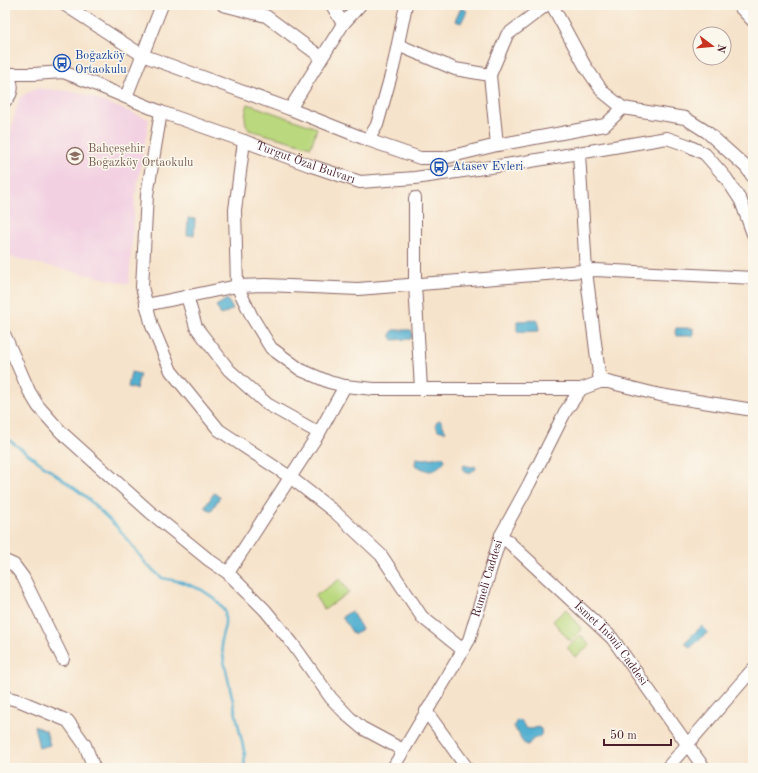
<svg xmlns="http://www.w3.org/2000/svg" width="758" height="773" font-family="'Old Standard TT',serif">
	<rect width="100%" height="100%" fill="#fbf7ec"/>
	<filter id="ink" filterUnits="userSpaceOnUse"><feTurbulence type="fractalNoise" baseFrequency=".025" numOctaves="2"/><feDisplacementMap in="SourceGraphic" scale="8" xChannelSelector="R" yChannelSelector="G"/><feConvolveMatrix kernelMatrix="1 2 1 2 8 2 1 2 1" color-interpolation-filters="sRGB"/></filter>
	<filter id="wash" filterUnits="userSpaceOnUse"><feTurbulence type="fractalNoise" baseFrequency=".012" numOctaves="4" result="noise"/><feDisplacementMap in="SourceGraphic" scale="16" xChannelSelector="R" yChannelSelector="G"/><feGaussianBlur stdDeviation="0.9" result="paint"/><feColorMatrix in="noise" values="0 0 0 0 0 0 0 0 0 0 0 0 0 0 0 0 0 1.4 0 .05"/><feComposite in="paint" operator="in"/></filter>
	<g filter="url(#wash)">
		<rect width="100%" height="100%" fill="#f6e3cb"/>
		<!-- built -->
		<polygon fill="#f2cfe1" points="35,88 78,92 149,119 135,198 129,284 5,256 9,139 19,98"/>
		<!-- green -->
		<g fill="#bad87e" stroke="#827c54">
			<path d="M 248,104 L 317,128 L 311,147 L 249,130 C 243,121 245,114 248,104 Z"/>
			<polygon points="340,579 349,592 324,610 315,596"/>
			<polygon points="566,609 582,630 570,641 553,621"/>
			<polygon points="581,635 590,646 575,657 567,647"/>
		</g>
		<!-- water -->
		<g fill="#52b0d0" stroke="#4e687e">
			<polygon points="461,8 467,11 461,23 455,21"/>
			<polygon points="188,218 195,219 194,235 187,235"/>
			<polygon points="227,299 233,309 221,315 216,306"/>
			<polygon points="538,320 539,331 517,332 517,321"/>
			<polygon points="676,328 693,328 693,336 676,336 675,332"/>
			<polygon points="393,330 411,330 413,335 411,339 393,340 390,335"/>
			<polygon points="131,372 140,374 136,389 128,387"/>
			<polygon points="439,420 441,421 444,428 446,430 445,432 438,430 436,425 436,422"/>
			<path d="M 443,457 L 445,460 C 443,463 441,465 438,467 C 429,475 426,469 416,466 L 415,464 L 416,458 L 424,459 Z"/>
			<polygon points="464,465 472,467 475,466 476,469 469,473 462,469"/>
			<polygon points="214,493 220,497 211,511 205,507"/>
			<polygon points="351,611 362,629 354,635 342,617"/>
			<polygon points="702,626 708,632 690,648 685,642"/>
			<path d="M 517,720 L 521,721 L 526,728 L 531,729 L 538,727 L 541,729 C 543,738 538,736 532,740 C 531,741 530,743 528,745 C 521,743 521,739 519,733 L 516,731 L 514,726 Z"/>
			<polygon points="34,726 46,731 50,745 39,748"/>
		</g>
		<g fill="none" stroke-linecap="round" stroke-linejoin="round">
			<!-- stream -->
			<polyline stroke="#52b0d0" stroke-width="2.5" points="5,437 85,496 119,529 147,565 162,578 182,582 202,590 215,599 225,611 225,625 221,640 224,661 245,755 244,768"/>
		</g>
	</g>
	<g filter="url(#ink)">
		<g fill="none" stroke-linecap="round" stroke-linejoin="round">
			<!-- minor casing -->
			<g stroke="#866463" stroke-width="14">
				<g id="minor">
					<polyline points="65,5 142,55 290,109 368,140 377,125 393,68 406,5"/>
					<polyline points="223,5 266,16 321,57"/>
					<polyline points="332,5 343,24"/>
					<polyline points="552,5 585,66 603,92 623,108 685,118 707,132 746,167 753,177"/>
					<polyline points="738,5 753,21"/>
					<polyline points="398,45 455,69 490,75 507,35 546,5"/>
					<path id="s1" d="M 5,74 L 34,74 L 63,72 L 92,83 L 161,112 L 244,141 L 309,165 L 360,182 L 415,178 L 525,162 L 667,138 L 687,145 L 705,154 L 726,178 L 741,201 L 753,234"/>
					<path d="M 5,74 C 14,82 14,93 5,101"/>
					<polyline points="490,75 497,145 605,125 623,108"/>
					<polyline points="126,97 162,5"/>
					<polyline points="290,109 343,24 360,5"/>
					<polyline points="161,112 147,195 142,287 152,326 171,371 219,430 290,477 336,513 381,555 422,617 463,650"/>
					<polyline points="368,140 420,158 444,158 497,145"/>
					<polyline points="244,141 235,210 237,286 252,317 271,348 301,370 329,382 345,386 374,389 581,389 600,382 608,382 660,395 753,410"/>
					<polyline points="579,153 586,271 600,382"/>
					<polyline points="415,198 415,284 421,389"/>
					<polyline points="187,296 196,327 229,370 267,404 319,433"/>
					<polyline points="146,305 237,286 266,285 358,289 595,270 753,278"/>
					<polyline points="5,336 29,391 38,406 61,432 150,512 209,560 228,573 265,610 292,643 331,698 349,717 362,728 403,750"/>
					<path id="s2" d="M 501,535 L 612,638 L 704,768"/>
					<polyline points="5,561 14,565 23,577 63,659"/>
					<polyline points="228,573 319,433 345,386"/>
					<polyline points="5,697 20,701 68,721 85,745 94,768"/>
					<polyline points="426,711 467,768"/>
					<path id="s3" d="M 393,768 L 469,640 L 501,535 L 529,484 L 565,412 L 581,389"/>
					<polyline points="667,768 753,669"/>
				</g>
			</g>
			<!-- minor -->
			<use href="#minor" stroke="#fff" stroke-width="12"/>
		</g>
	</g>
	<!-- icons -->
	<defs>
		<g id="bus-ring" transform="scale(0.9)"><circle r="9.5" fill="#fbf7ec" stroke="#1a4fb4" stroke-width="1.5"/><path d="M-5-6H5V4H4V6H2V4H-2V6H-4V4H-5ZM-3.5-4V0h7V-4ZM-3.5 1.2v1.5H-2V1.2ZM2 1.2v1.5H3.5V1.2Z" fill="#1a4fb4"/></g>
		<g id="school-ring" transform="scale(0.9)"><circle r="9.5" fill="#fbf7ec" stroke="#8d6e63" stroke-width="1.5"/><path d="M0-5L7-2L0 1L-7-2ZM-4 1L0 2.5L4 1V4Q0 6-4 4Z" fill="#8d6e63"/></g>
	</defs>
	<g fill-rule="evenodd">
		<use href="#bus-ring" x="62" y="63"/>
		<use href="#school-ring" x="75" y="156"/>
		<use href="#bus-ring" x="439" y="167"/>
	</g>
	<g text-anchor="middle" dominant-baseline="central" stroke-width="3" stroke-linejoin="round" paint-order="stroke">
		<!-- transit labels -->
		<g font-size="12" fill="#164399" stroke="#fbf7ec" text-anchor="start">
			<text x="75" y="56">Boğazköy<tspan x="75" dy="14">Ortaokulu</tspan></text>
			<text x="452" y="167">Atasev Evleri</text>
		</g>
		<!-- education labels -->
		<g font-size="12" fill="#785e54" stroke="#fbf7ec" text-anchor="start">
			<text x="88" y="149">Bahçeşehir<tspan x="88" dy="14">Boğazköy Ortaokulu</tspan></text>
		</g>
		<!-- street labels -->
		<g font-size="12" fill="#4a1f2b" stroke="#fbf7ec">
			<text stroke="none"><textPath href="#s1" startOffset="317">Turgut Özal Bulvarı</textPath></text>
			<text stroke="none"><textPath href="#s3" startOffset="213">Rumeli Caddesi</textPath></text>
			<text stroke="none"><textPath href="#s2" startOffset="155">İsmet İnönü Caddesi</textPath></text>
		</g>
	</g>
	<!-- margin -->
	<rect width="758" height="773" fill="none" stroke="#fbf7ec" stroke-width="20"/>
	<!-- north arrow -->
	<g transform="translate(712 46) rotate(106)"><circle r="19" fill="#fbf7ec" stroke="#b4a19f"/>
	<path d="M0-3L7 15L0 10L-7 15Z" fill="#c8321e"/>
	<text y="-6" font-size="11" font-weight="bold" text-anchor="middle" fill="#4a1f2b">N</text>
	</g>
	<!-- scale -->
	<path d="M604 739v6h67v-6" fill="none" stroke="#4a1f2b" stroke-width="2"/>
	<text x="610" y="739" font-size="12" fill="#4a1f2b" stroke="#fbf7ec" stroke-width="3" paint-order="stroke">50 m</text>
</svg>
